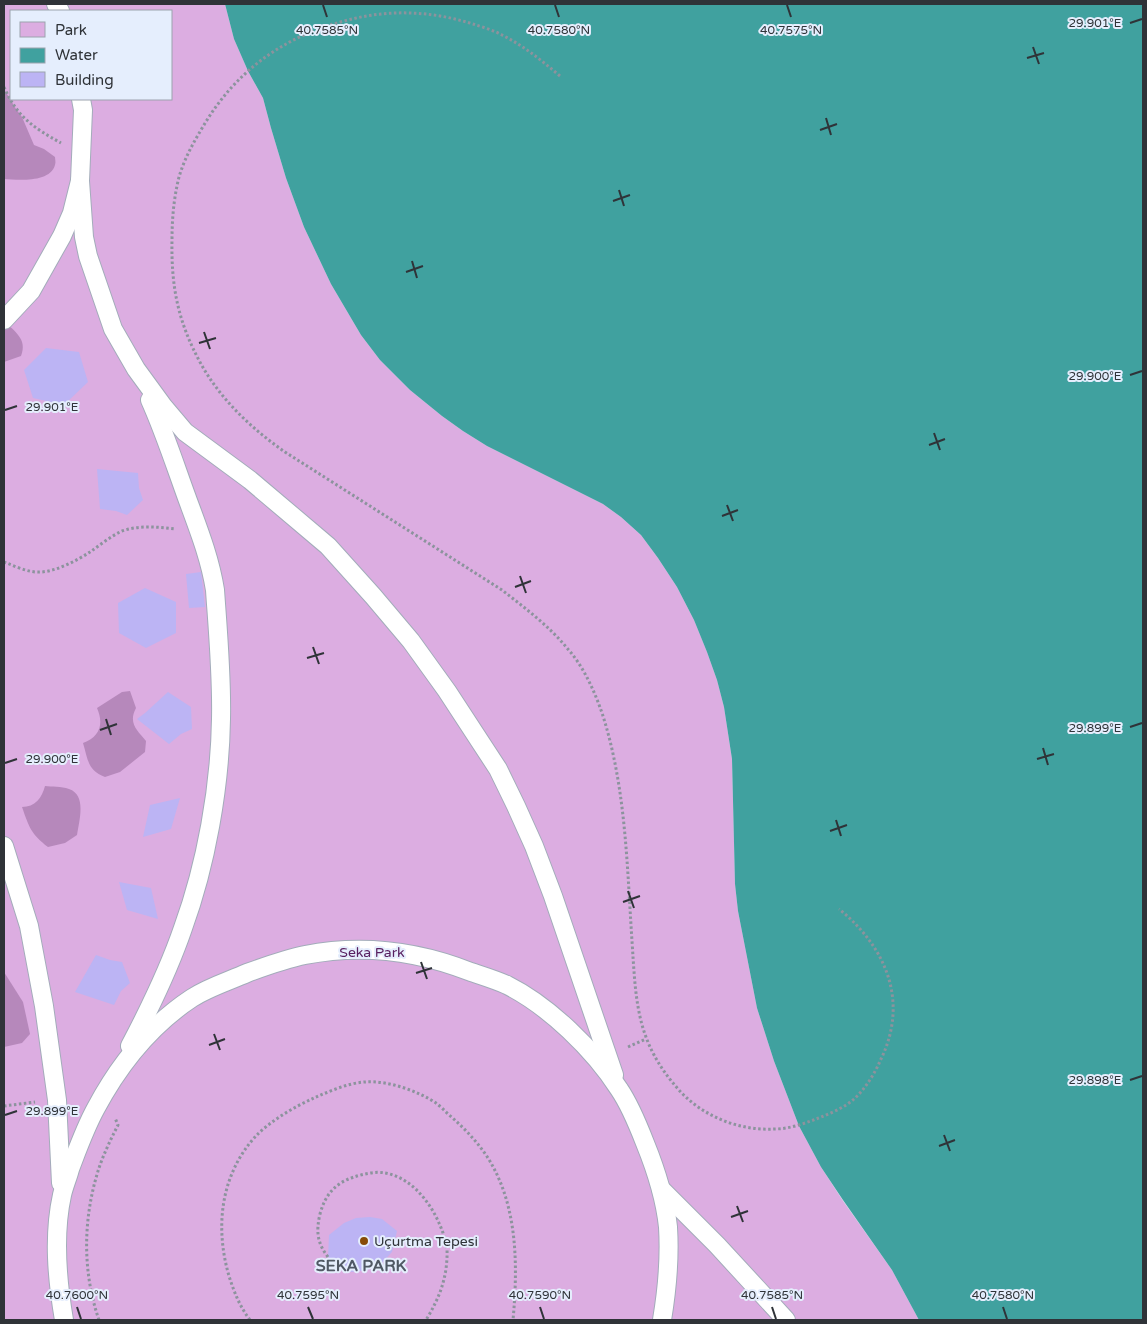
<svg xmlns="http://www.w3.org/2000/svg" width="1147" height="1324" font-family="'Varela Round',sans-serif">
	<rect width="100%" height="100%" fill="#d7e1ef"/>
	<!-- green -->
	<path fill="#dcade1" fill-rule="evenodd" d="M 4,4 L 225,4 L 234,39 L 248,71 L 263,98 L 271,128 L 286,178 L 304,227 L 331,284 L 361,335 L 380,360 L 410,390 L 442,416 L 463,431 L 487,446 L 603,504 L 621,517 L 641,535 L 658,558 L 677,587 L 694,620 L 707,652 L 717,680 L 724,707 L 732,759 L 735,884 L 738,911 L 757,1008 L 774,1061 L 799,1126 L 821,1167 L 843,1201 L 892,1270 L 919,1320 L 4,1320 ZM 11,11 L 171,11 L 171,99 L 11,99 Z"/>
	<!-- forest -->
	<g fill="#b688bb">
		<path d="M 4,89 L 16,109 L 22,117 L 34,145 L 44,149 L 55,157 C 55,159 56,162 55,165 C 50,183 18,180 4,179 Z"/>
		<path d="M 4,321 C 14,331 28,339 21,356 L 4,362 Z"/>
		<path d="M 130,691 L 136,708 C 128,723 137,730 146,741 L 145,752 L 120,772 L 105,777 C 87,770 88,759 83,743 C 100,737 104,724 97,708 L 122,692 Z"/>
		<path d="M 45,786 C 52,787 61,786 69,789 C 87,795 79,821 77,835 L 65,843 L 48,847 C 31,834 29,827 22,807 C 35,807 42,798 45,786 Z"/>
		<polygon points="4,972 23,1002 30,1034 22,1043 4,1047"/>
	</g>
	<!-- water -->
	<polygon fill="#40a19f" points="225,4 1143,4 1143,1320 919,1320 892,1270 843,1200 821,1167 799,1126 774,1061 757,1008 738,911 735,884 732,759 724,707 717,680 707,652 694,620 677,587 658,558 641,535 621,517 603,504 487,446 463,431 442,416 410,390 380,360 361,335 331,284 304,227 286,178 271,128 263,98 248,71 234,39"/>
	<!-- building -->
	<g fill="#bcb4f4">
		<polygon points="46,348 79,352 88,382 64,405 33,398 24,370"/>
		<polygon points="97,469 138,473 139,488 143,500 127,515 116,511 100,509"/>
		<polygon points="201,572 205,607 189,608 186,574"/>
		<polygon points="145,588 176,602 176,633 146,648 119,633 118,603"/>
		<polygon points="168,692 191,707 192,729 181,734 169,744 137,719 145,713"/>
		<polygon points="180,798 171,829 143,837 150,805"/>
		<polygon points="119,882 151,888 158,919 127,910"/>
		<polygon points="96,955 110,960 122,962 130,983 121,991 114,1005 75,992"/>
		<polygon points="370,1217 382,1219 397,1231 392,1252 382,1263 367,1270 352,1272 341,1270 328,1257 329,1235 344,1223 356,1218"/>
	</g>
	<g fill="none" stroke-linecap="round" stroke-linejoin="round">
		<!-- pedestrian casing -->
		<g stroke="#a3acba" stroke-width="20">
			<g id="pedestrian">
				<polyline points="56,4 60,11"/>
				<polyline points="80,181 84,237 88,256 113,329 136,369 163,406 185,432 250,480 328,546 373,596 411,641 447,691 498,769 516,806 534,846 553,896 614,1075"/>
				<polyline points="4,320 31,291 62,236 72,213 80,181 83,110 81,99"/>
				<polyline points="4,846 29,926 44,1006 57,1100 61,1183"/>
				<path d="M 130,1046 C 150,1008 169,969 183,928 C 206,865 220,787 221,719 C 222,676 218,633 215,590 C 210,558 198,528 187,498 C 175,465 164,431 150,400"/>
				<polyline points="661,1189 717,1245 786,1320"/>
				<path d="M 64,1320 C 57,1279 53,1236 62,1195 C 64,1186 68,1177 70,1169 C 78,1148 85,1128 96,1108 C 119,1065 151,1025 192,998 C 209,987 229,981 247,973 C 266,966 285,959 305,955 C 361,944 418,951 471,972 C 483,976 496,980 507,985 C 549,1006 594,1050 619,1089 C 630,1105 638,1125 645,1143 C 656,1170 665,1198 668,1227 C 670,1259 667,1290 662,1320"/>
			</g>
		</g>
		<!-- path -->
		<g stroke="#8c939d" stroke-width="3" stroke-dasharray="2.5 2.5" stroke-linecap="butt">
			<path d="M 560,76 C 541,60 524,46 502,35 C 493,30 482,27 473,24 C 432,11 390,9 348,20 C 283,36 234,72 201,130 C 192,145 184,160 179,177 C 174,197 172,218 172,239 C 171,287 178,322 201,364 C 221,400 252,429 285,452 L 502,590 C 525,608 549,626 567,648 C 584,667 595,692 603,716 C 626,789 627,866 632,941 C 636,1002 636,1042 679,1090 C 702,1116 739,1131 774,1129 C 789,1129 803,1124 816,1119 C 829,1114 844,1108 854,1099 C 866,1088 875,1073 881,1059 C 909,1001 886,947 839,909"/>
			<path d="M 4,87 C 17,117 34,128 61,143"/>
			<path d="M 4,562 C 15,566 28,573 41,572 C 57,571 76,561 90,552 C 100,545 111,536 122,531 C 139,525 158,527 176,529"/>
			<polyline points="628,1047 646,1039"/>
			<polyline points="4,1106 35,1102"/>
			<path d="M 328,1257 C 317,1243 316,1231 320,1214 C 325,1195 335,1183 354,1177 C 363,1174 376,1171 385,1173 C 414,1178 434,1207 443,1233 C 444,1238 446,1243 447,1248 C 448,1276 440,1297 426,1320"/>
			<path d="M 99,1320 C 82,1271 83,1217 99,1168 C 104,1153 111,1139 118,1125 L 115,1118"/>
			<path d="M 250,1320 C 240,1307 234,1292 229,1276 C 215,1228 220,1176 255,1137 C 270,1121 294,1107 314,1098 C 330,1091 348,1083 365,1082 C 387,1080 418,1091 436,1103 C 440,1106 444,1110 448,1114 C 462,1126 475,1139 486,1155 C 518,1203 518,1265 513,1320"/>
		</g>
		<!-- pedestrian -->
		<use href="#pedestrian" stroke="#fff" stroke-width="18"/>
	</g>
	<!-- ticks -->
	<path fill="none" stroke="#2f3338" stroke-width="2" d="M 323,5 L 327,17M 555,5 L 559,17M 787,5 L 791,17M 1130,23 L 1142,19M 1033,47 L 1039,64M 1027,58 L 1044,53M 826,118 L 831,135M 820,130 L 837,124M 619,190 L 624,206M 613,201 L 630,195M 412,261 L 417,278M 406,272 L 423,266M 204,332 L 210,349M 199,343 L 216,338M 1130,375 L 1142,371M 5,410 L 17,406M 934,433 L 940,450M 929,445 L 945,439M 727,505 L 733,521M 722,516 L 738,510M 520,576 L 526,593M 515,587 L 531,581M 313,647 L 319,664M 307,658 L 324,653M 106,719 L 111,735M 1130,727 L 1142,723M 100,730 L 117,724M 1043,748 L 1048,765M 1037,759 L 1054,754M 5,763 L 17,759M 836,820 L 841,836M 830,831 L 847,825M 628,891 L 634,908M 623,902 L 640,896M 421,962 L 427,979M 416,973 L 432,968M 214,1034 L 220,1050M 209,1045 L 225,1039M 1130,1080 L 1142,1076M 5,1115 L 17,1111M 944,1135 L 950,1151M 939,1146 L 955,1140M 737,1206 L 743,1222M 731,1217 L 748,1211M 77,1307 L 81,1319M 308,1307 L 313,1319M 540,1307 L 544,1319M 772,1307 L 776,1319M 1003,1307 L 1007,1319"/>
	<!-- markers -->
	<circle fill="#874b06" stroke="#e5eefd" stroke-width="2" cx="364" cy="1241" r="5"/>
	<g text-anchor="middle" dominant-baseline="central" stroke-width="4" stroke-linejoin="round" paint-order="stroke">
		<!-- park labels -->
		<g font-size="14" fill="#592161" stroke="#e5eefd">
			<text x="372" y="952">Seka Park</text>
		</g>
		<!-- poi labels -->
		<g font-size="14" fill="#2f3338" stroke="#e5eefd" text-anchor="start">
			<text x="374" y="1241">Uçurtma Tepesi</text>
		</g>
		<!-- quarter labels -->
		<g font-size="16" font-weight="bold" fill="#505864" stroke="#e5eefd">
			<text x="361" y="1266">SEKA PARK</text>
		</g>
	</g>
	<g font-size="12" text-anchor="middle" fill="#2f3338" stroke="#e5eefd" stroke-width="4" stroke-linejoin="round" paint-order="stroke">
		<text x="1095" y="27">29.901°E</text>
		<text x="791" y="34">40.7575°N</text>
		<text x="327" y="34">40.7585°N</text>
		<text x="559" y="34">40.7580°N</text>
		<text x="1095" y="380">29.900°E</text>
		<text x="52" y="411">29.901°E</text>
		<text x="1095" y="732">29.899°E</text>
		<text x="52" y="763">29.900°E</text>
		<text x="1095" y="1084">29.898°E</text>
		<text x="52" y="1115">29.899°E</text>
		<text x="77" y="1299">40.7600°N</text>
		<text x="308" y="1299">40.7595°N</text>
		<text x="540" y="1299">40.7590°N</text>
		<text x="772" y="1299">40.7585°N</text>
		<text x="1003" y="1299">40.7580°N</text>
	</g>
	<!-- border -->
	<rect width="1147" height="1324" fill="none" stroke="#2f3338" stroke-width="10"/>
	<!-- legend -->
	<rect x="10" y="10" width="162" height="90" fill="#e5eefd" stroke="#9ca3ae"/>
	<rect x="20" y="22" width="25" height="15" fill="#dcade1" stroke="#9ca3ae"/>
	<text x="55" y="35" font-size="15" fill="#2f3338">Park</text>
	<rect x="20" y="48" width="25" height="15" fill="#40a19f" stroke="#9ca3ae"/>
	<text x="55" y="60" font-size="15" fill="#2f3338">Water</text>
	<rect x="20" y="72" width="25" height="15" fill="#bcb4f4" stroke="#9ca3ae"/>
	<text x="55" y="85" font-size="15" fill="#2f3338">Building</text>
</svg>
